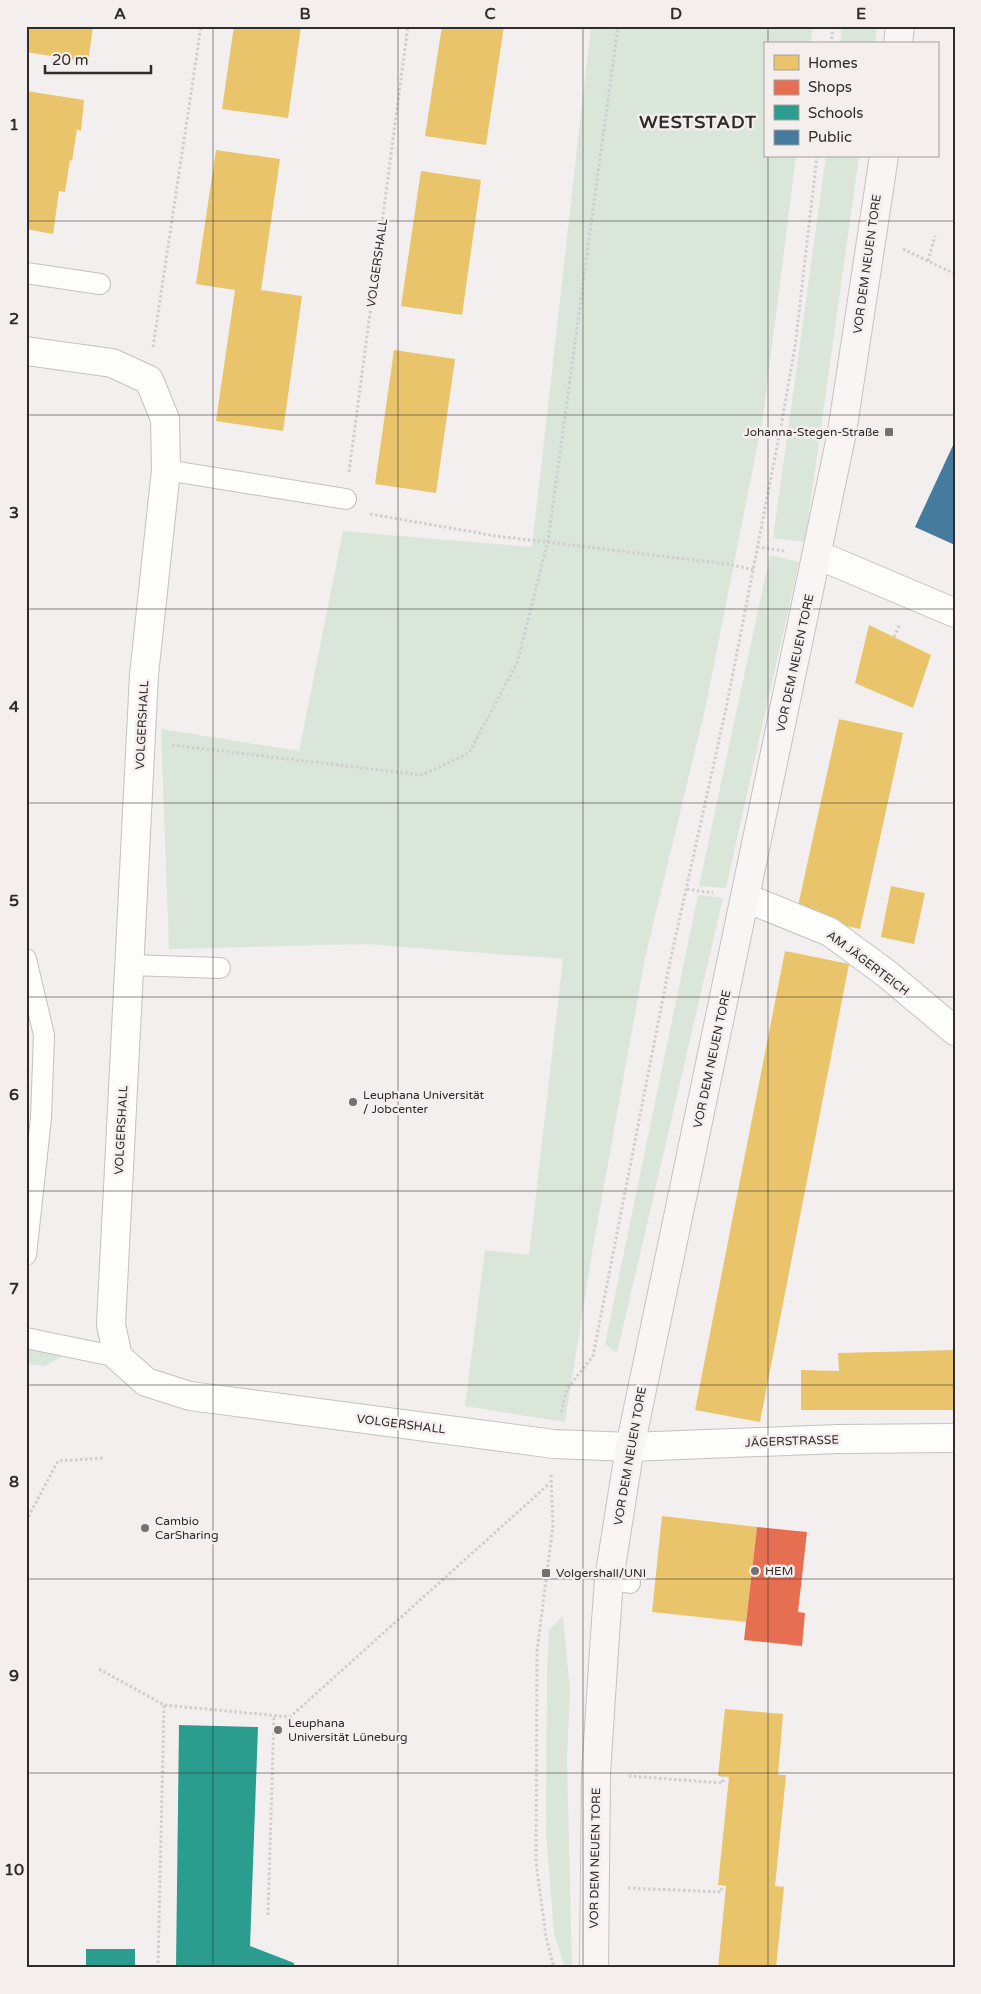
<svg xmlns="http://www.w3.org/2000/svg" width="981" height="1994" font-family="'Varela Round',sans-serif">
	<rect width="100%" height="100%" fill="#f2efee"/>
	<!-- green -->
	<g fill="#dbe6da">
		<polygon points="591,26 813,26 810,44 765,44 765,156 796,156 763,417 706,705 645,958 593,1247 565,1422 465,1406 485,1250 529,1255 563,959 365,944 169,949 161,729 299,751 343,531 532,547"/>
		<polygon points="842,26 877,26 875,44 840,44"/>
		<polygon points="826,156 859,156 805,542 773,538"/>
		<polygon points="770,555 799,562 726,888 699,886"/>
		<polygon points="698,895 723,898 617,1353 605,1344"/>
		<polygon points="26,1329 86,1343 45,1366 26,1364"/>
		<polygon points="563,1616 570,1691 567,1760 572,1968 565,1968 554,1933 546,1833 547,1670 549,1630"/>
	</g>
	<!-- homes -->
	<g fill="#e9c46a">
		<polygon points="26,26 93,26 88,62 26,52"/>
		<polygon points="234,26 301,26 288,118 222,109"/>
		<polygon points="442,26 504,26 486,145 425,136"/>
		<polygon points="26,91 84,100 81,131 77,129 72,161 70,160 65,192 59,191 53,234 26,229"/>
		<polygon points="216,150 280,159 261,290 302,296 283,431 216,421 235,290 196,284"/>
		<polygon points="421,171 481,180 462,315 401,306"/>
		<polygon points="394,350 455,359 436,493 375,484"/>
		<polygon points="869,625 931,655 913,708 855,683"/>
		<polygon points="839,719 903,733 860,929 796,915"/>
		<polygon points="891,886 925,893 914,944 881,937"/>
		<polygon points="785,951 849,964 760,1422 695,1410"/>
		<polygon points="955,1350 955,1410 801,1410 801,1370 839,1371 838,1353"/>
		<polygon points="662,1516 757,1527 746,1622 652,1612"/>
		<polygon points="725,1709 783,1714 778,1775 786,1775 775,1886 784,1887 776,1968 718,1968 726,1886 718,1885 729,1777 718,1776"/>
	</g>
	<!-- shops -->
	<polygon fill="#e76f51" points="757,1527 807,1532 798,1612 805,1613 802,1646 744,1640"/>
	<!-- schools -->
	<g fill="#2a9d8f">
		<polygon points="179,1725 258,1727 250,1946 294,1963 294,1968 176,1968"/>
		<rect x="86" y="1949" width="49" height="19"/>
	</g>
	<!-- public -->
	<polygon fill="#457b9d" points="955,441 955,545 915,527"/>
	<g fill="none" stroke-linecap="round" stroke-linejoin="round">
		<!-- service casing -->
		<g stroke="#c4c2c1" stroke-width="22">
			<g id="service">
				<polyline points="26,273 100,284"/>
				<polyline points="166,470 346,499"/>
				<polyline points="26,959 44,1035 41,1118 26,1255"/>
				<polyline points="129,965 220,968"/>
				<polyline points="26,1338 118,1357"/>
				<polyline points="609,1579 630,1583"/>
			</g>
		</g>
		<!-- minor casing -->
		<g stroke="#c4c2c1" stroke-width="30">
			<g id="minor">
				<polyline points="26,351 112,363 149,380 165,419 166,470 144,675 111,1325 118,1357 146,1382 190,1396 554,1444 630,1447 838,1439 955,1438"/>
				<polyline points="818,555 955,613"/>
				<polyline points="746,898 830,932 887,974 955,1031"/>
			</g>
		</g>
		<!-- secondary casing -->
		<g stroke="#c4c2c1" stroke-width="30">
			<g id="secondary">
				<polyline points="898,44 900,26"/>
				<polyline points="594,1968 596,1774 604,1650 609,1579 630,1447 842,432 884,156"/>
			</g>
		</g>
		<!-- path -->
		<g stroke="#cfcece" stroke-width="3" stroke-dasharray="2.5 2.5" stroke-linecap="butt">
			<polyline points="831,44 833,26"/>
			<polyline points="903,249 955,274"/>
			<polyline points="928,261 935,236"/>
			<polyline points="153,347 201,26"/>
			<polyline points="349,472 408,26"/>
			<polyline points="370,514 496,536 728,564 754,570"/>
			<polyline points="757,547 785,551"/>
			<polyline points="894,637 900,624"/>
			<polyline points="172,745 422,775 469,753 517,663 548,541 618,26"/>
			<polyline points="687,889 713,893"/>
			<polyline points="561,1412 567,1389 593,1356 670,962 727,704 781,426 795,347 817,156"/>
			<polyline points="551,1475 553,1525 537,1651 536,1862 546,1937 554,1968"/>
			<polyline points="26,1521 58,1461 103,1458"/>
			<polyline points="99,1669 164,1705 290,1717 549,1484"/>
			<polyline points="629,1776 723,1783 723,1776"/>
			<polyline points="628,1888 721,1892 722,1886"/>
			<polyline points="268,1915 274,1715"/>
			<polyline points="158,1968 164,1705"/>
		</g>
		<!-- service -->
		<use href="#service" stroke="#fdfdfc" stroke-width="20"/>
		<!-- minor -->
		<use href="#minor" stroke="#fdfdfc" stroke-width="28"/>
		<!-- secondary -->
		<use href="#secondary" stroke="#f9f5f4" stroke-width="28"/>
	</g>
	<!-- grid -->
	<path fill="none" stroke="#2f2c2b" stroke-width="1" stroke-opacity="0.55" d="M 213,26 L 213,1968M 398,26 L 398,1968M 583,26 L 583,1968M 768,26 L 768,44M 768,156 L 768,1968M 26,221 L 955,221M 26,415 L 955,415M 26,609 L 955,609M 26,803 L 955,803M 26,997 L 955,997M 26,1191 L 955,1191M 26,1385 L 955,1385M 26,1579 L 955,1579M 26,1773 L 955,1773"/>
	<!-- markers -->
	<g fill="#73706f" stroke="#f4eeec" stroke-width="2">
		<rect x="884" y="427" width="10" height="10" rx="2.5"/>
		<circle cx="353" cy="1102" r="5"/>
		<circle cx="145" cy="1528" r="5"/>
		<circle cx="755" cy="1571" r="5"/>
		<rect x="541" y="1568" width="10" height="10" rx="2.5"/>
		<circle cx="278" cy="1730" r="5"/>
	</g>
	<g text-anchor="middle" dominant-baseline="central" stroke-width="5" stroke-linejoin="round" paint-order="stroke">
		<!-- street labels -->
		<g font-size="12" fill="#2f2c2b" stroke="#f4eeec">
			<text transform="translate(377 263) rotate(-82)">VOLGERSHALL</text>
			<text transform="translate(867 264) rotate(-82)">VOR DEM NEUEN TORE</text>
			<text transform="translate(795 663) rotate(-78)">VOR DEM NEUEN TORE</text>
			<text transform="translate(142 725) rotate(-87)">VOLGERSHALL</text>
			<text transform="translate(868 963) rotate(37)">AM JÄGERTEICH</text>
			<text transform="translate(712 1059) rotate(-78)">VOR DEM NEUEN TORE</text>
			<text transform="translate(121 1130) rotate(-87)">VOLGERSHALL</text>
			<text transform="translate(401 1424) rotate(7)">VOLGERSHALL</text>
			<text transform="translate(792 1441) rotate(-2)">JÄGERSTRASSE</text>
			<text transform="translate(630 1456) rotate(-80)">VOR DEM NEUEN TORE</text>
			<text transform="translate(595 1858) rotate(-89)">VOR DEM NEUEN TORE</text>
		</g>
		<!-- poi labels -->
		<g font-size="12" fill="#2f2c2b" stroke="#f4eeec" text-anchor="start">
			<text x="879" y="432" text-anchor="end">Johanna-Stegen-Straße</text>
			<text x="363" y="1095">Leuphana Universität<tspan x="363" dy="14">/ Jobcenter</tspan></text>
			<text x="155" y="1521">Cambio<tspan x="155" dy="14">CarSharing</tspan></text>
			<text x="765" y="1571">HEM</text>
			<text x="556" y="1573">Volgershall/UNI</text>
			<text x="288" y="1723">Leuphana<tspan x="288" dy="14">Universität Lüneburg</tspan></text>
		</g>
		<!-- district labels -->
		<g font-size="18" font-weight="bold" letter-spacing="1" fill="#2f2c2b" stroke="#f4eeec">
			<text x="698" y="122">WESTSTADT</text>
		</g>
	</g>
	<!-- border -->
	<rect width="981" height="1994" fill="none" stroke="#f4eeec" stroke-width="55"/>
	<!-- legend -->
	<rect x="764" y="42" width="175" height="115" fill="#f4eeec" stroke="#a5a09f"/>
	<rect x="774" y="55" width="25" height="15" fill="#e9c46a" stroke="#a5a09f"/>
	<text x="808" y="68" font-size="15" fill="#2f2c2b">Homes</text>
	<rect x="774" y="80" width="25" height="15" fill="#e76f51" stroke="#a5a09f"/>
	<text x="808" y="92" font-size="15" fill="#2f2c2b">Shops</text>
	<rect x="774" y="105" width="25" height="15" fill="#2a9d8f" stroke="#a5a09f"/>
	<text x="808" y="118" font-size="15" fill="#2f2c2b">Schools</text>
	<rect x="774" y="130" width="25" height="15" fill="#457b9d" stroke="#a5a09f"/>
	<text x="808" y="142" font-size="15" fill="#2f2c2b">Public</text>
	<!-- scale -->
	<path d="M45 65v8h106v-8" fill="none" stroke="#2f2c2b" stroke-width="2.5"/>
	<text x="52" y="65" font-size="15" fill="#2f2c2b" stroke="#f4eeec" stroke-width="4" paint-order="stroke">20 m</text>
	<rect x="28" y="28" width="926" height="1938" fill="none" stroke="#2f2c2b" stroke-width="2"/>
	<g font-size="16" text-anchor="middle" font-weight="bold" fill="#2f2c2b">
		<text x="120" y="19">A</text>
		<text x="305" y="19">B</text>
		<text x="490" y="19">C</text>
		<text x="676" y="19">D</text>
		<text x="861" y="19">E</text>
		<text x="14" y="130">1</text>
		<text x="14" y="324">2</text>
		<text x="14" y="518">3</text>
		<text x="14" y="712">4</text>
		<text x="14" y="906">5</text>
		<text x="14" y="1100">6</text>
		<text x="14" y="1294">7</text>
		<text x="14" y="1487">8</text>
		<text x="14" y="1681">9</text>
		<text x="14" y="1875">10</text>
	</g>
</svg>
